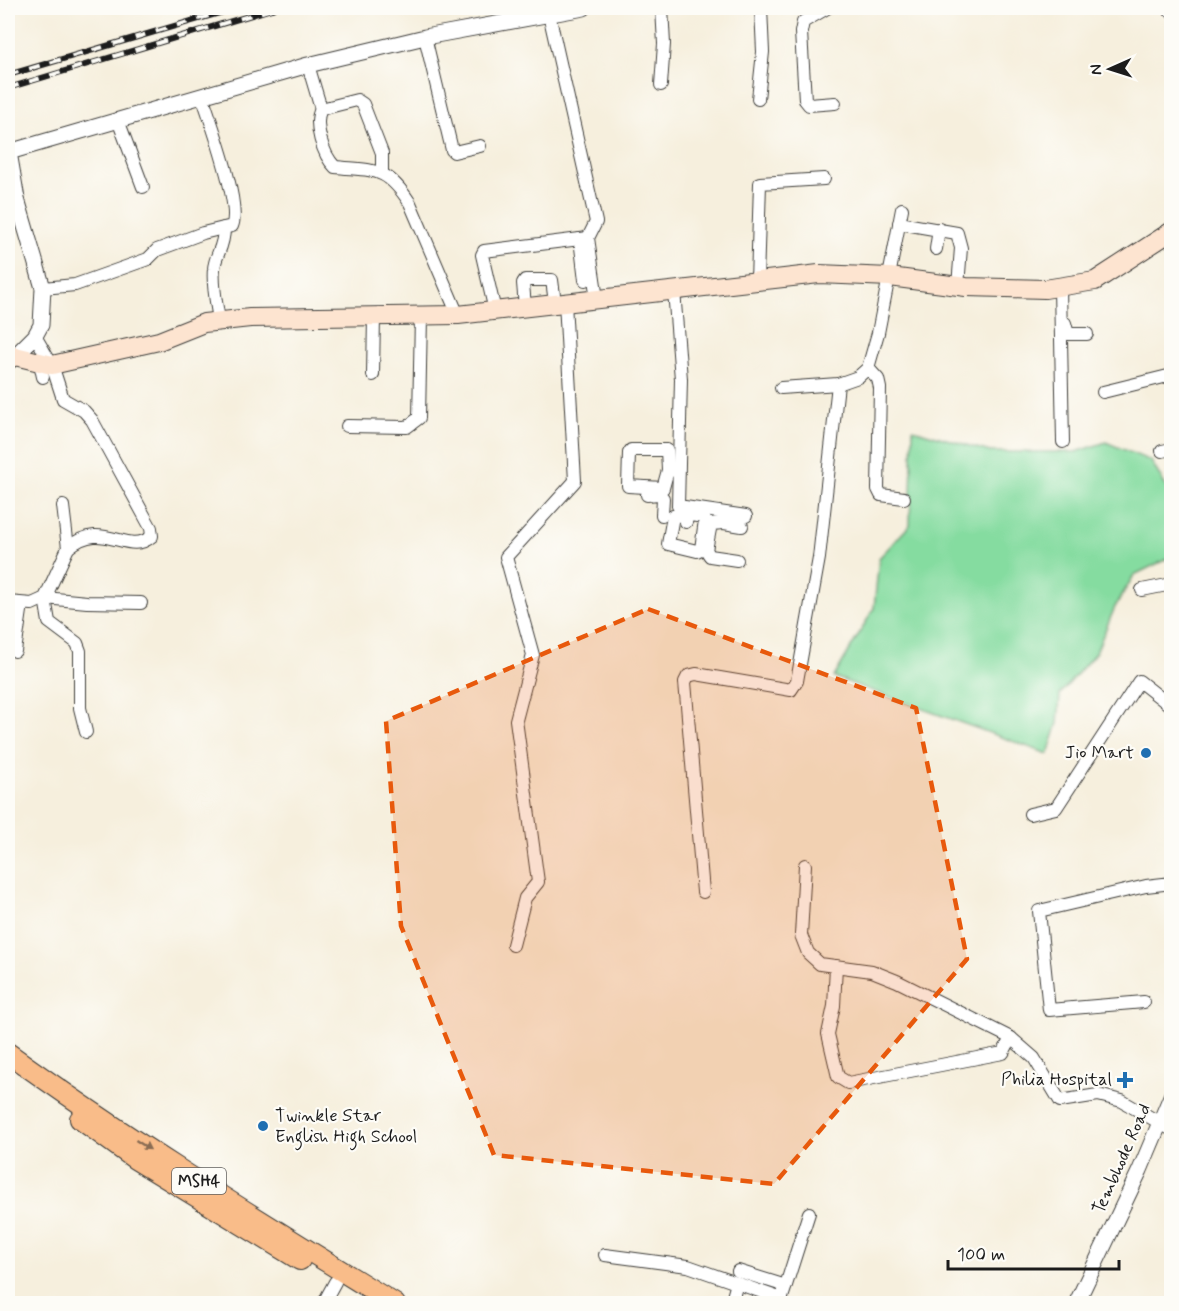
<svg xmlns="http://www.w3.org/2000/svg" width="1179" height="1311" font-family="Mynerve,sans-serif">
	<rect width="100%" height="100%" fill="#fdfcf7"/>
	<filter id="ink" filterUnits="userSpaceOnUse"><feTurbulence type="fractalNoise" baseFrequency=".0167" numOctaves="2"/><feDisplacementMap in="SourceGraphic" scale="12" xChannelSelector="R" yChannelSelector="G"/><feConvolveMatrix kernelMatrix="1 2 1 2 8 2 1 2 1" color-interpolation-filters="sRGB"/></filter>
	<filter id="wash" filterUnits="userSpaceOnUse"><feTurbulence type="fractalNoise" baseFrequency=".008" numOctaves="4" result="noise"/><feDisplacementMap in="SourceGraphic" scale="24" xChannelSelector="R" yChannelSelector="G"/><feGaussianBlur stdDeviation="1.35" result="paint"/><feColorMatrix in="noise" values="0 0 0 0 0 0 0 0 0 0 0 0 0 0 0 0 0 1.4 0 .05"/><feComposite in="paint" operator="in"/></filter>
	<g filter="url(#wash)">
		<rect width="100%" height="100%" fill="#f6efdd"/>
		<!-- green -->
		<polygon fill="#85dca0" stroke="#507c5e" stroke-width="1.5" points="913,429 990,452 1076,452 1106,442 1151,461 1171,495 1171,557 1134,575 1115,607 1096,652 1060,694 1058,723 1048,754 834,677 874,608 879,558 910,525"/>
	</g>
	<g filter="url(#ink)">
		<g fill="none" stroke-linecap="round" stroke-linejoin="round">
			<!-- minor casing -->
			<g stroke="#3d3c39" stroke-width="14">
				<g id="minor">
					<polyline points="827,8 803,22 801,32 805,100 809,105 835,103"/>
					<polyline points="549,14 596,222 588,238 597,299"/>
					<polyline points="425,37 452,150 454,152 480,146"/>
					<polyline points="308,65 321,109"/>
					<polyline points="661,85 664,44 662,8"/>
					<polyline points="758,99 763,52 761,8"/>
					<polyline points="118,120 143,187"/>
					<path d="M 382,173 L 382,153 L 363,104 L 357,100 L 321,109 C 313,124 323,155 335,167 C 375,171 386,166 410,203 L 458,315"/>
					<polyline points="899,223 957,233 961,248 958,286"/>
					<polyline points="580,239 585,280"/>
					<polyline points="936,249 939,229"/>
					<polyline points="757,282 760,183 824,179"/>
					<polyline points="1060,287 1063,442"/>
					<path d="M 43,288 L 75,285 L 148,259 L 157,250 L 203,233 L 232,226 C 242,206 210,120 202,95"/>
					<polyline points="674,290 681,379 678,506 746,516"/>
					<polyline points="525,307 523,283 525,280 552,280 555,303"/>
					<polyline points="495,311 482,255 484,251 588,238"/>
					<path d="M 219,321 C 217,305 212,286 214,269 C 215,254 224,249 224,228"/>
					<polyline points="1065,323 1068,334 1087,334"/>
					<polyline points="40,363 43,377"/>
					<polyline points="868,368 878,379 880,388 878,489 881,495 904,498"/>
					<polyline points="373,375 374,316"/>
					<polyline points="781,388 838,384 858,377 868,368 878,333 902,209"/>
					<polyline points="1103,392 1172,375"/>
					<polyline points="347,426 407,427 419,418 421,316"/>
					<polyline points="1162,451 1172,449"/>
					<polyline points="668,470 663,488 628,486 629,453 631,450 667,450 668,470 678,471"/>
					<polyline points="647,495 659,494 663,498 662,515"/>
					<polyline points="63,506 68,548"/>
					<polyline points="724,517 724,523 742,526"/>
					<polyline points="686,522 688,515 673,516 668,544 697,551 701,549 705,520 703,517 691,515"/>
					<polyline points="724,523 711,524 706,550 710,556 737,560"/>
					<polyline points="1142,590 1172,584"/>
					<path d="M 8,602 L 32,604 L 45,598 L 68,548 C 103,517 127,558 152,536 L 151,528 L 92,420 L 84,411 L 63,399 L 52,365 L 35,336"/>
					<polyline points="15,651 22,604"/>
					<polyline points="86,732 80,708 80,651 77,643 49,622 45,598 87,602 141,603"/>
					<polyline points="1030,814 1056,808 1139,681 1172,707"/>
					<polyline points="805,865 801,935 808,953 820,964 872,971 897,981 1011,1038 1034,1058 1060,1101 1098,1095 1122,1101 1172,1130"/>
					<polyline points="703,892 685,682 688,676 696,674 791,690 797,681 819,558 838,384"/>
					<polyline points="513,945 525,898 538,882 516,720 533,655 506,557 575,481 565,302"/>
					<polyline points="836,966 834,1006 828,1034 838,1077 848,1083 1003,1053 1011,1038"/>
					<polyline points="1144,1002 1049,1010 1039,911 1146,886 1172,883"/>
					<polyline points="605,1255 688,1266 782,1299"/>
					<polyline points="738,1271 786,1286"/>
					<polyline points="323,1304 335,1282"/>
					<polyline points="731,1304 737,1283"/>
					<polyline points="780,1304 809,1213"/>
				</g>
			</g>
			<!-- tertiary casing -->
			<g stroke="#3d3c39" stroke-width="17">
				<g id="tertiary">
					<polyline points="1170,8 1172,10"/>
					<polyline points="15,356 35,336 41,325 43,288 17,199 9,152 308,65 425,37 584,8"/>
					<polyline points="1076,1304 1140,1170 1172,1094"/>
				</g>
			</g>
			<!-- secondary casing -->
			<g stroke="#3d3c39" stroke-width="20">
				<polyline id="secondary" points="8,360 15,356 52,365 159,341 204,323 250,318 458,315 819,274 890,277 966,287 1045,289 1095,281 1172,231"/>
			</g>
			<!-- primary casing -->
			<g stroke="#3d3c39" stroke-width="22">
				<g id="primary">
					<path d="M 8,1053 C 132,1143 264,1223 395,1304"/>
					<polyline points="80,1119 135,1159 300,1260"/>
				</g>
			</g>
			<!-- minor -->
			<use href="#minor" stroke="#fff" stroke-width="12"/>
			<!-- tertiary -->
			<use href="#tertiary" stroke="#fff" stroke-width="15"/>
			<!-- secondary -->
			<use href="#secondary" stroke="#fde4d0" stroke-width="18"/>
			<!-- primary -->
			<use href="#primary" stroke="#f9bc89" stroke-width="20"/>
			<!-- rail casing -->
			<g stroke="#1c1c1c" stroke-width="6">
				<g id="rail">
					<polyline points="8,75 236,8"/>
					<polyline points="8,88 275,8"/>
				</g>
			</g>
			<!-- rail -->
			<use href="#rail" stroke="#fdfcf7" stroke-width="4" stroke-dasharray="11" stroke-linecap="butt"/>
		</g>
		<!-- one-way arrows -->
		<defs><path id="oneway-solid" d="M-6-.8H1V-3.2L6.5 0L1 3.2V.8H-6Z" transform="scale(1.5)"/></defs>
		<use fill="#8a6c52" href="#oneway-solid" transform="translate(143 1145) rotate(33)"/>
	</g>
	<!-- marked area -->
	<path fill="#e8590c" fill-opacity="0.2" stroke="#e8590c" stroke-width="4.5" stroke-dasharray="12 8" stroke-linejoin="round" d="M 648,609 L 916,708 L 967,959 L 774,1184 L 494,1155 L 401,926 L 386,721 Z"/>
	<!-- markers -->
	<g fill="#1f6fb2" stroke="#fdfcf7" stroke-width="2">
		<circle cx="1146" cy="753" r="6"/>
		<path d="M1122 1071h6v6h6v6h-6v6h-6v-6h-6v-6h6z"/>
		<circle cx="263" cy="1126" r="6"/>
	</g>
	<g text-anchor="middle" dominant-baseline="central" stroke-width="4.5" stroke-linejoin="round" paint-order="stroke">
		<!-- shield labels -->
		<rect fill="#fdfcf7" stroke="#605f5e" stroke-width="1.5" x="172" y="1168" width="54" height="26" rx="4.5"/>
		<g font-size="16" font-weight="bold" fill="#1c1c1c">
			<text x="199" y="1181">MSH4</text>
		</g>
		<!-- poi labels -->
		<g font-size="18" fill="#1c1c1c" stroke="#fdfcf7" text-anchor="end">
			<text x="1134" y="753">Jio Mart</text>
			<text x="1112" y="1080">Philia Hospital</text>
			<text x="275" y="1116" text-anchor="start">Twinkle Star<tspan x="275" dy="21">English High School</tspan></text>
		</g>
		<!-- street labels -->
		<g font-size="18" fill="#1c1c1c" stroke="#fdfcf7">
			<text transform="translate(1122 1159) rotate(-66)">Tembhode Road</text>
		</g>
	</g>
	<!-- margin -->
	<rect width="1179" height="1311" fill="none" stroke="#fdfcf7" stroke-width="30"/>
	<!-- north arrow -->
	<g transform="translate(1110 69) rotate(267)" stroke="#fdfcf7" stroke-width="4.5" paint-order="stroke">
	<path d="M0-4.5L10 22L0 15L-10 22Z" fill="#1c1c1c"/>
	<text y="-9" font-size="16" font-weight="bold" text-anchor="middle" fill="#1c1c1c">N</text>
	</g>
	<!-- scale -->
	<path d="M948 1260v9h171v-9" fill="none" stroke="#1c1c1c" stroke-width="3"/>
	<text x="957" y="1260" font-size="18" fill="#1c1c1c" stroke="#fdfcf7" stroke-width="4.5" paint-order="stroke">100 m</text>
</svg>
